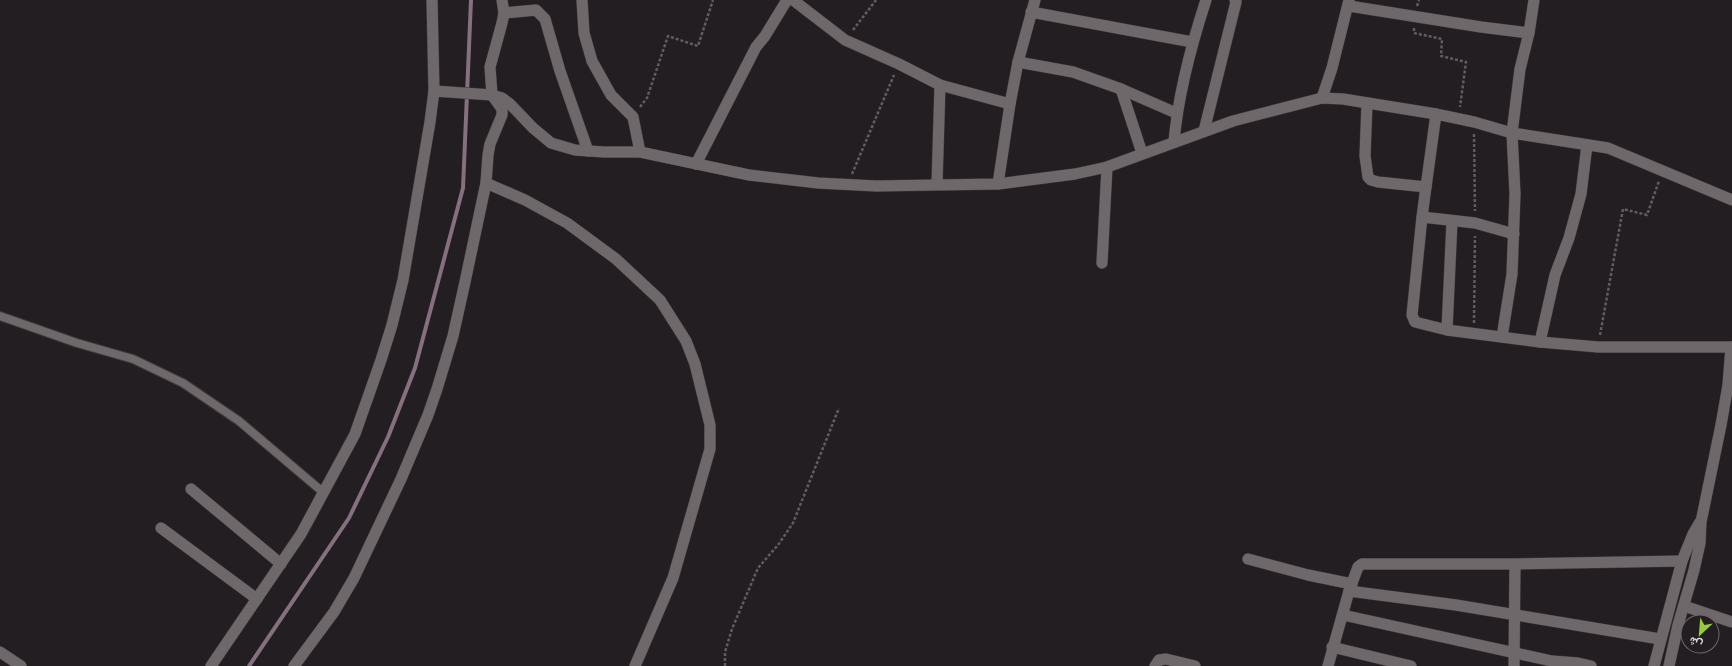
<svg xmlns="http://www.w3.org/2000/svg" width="1732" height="666" font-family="'Source Sans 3',Vazirmatn,sans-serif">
	<rect width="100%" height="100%" fill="#231e21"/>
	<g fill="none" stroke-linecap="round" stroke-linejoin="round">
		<!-- stream -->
		<polyline stroke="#866f7e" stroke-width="4" points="249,666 349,518 388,437 415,368 463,188 471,0"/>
		<!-- service casing -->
		<g stroke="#3e3a3c" stroke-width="10">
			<polyline id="service" points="0,316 77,343 133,359 183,383 239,421 324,493"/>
		</g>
		<!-- minor casing -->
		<g stroke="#3e3a3c" stroke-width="12">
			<g id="minor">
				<polyline points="582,0 584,33 592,61 611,95 633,117 640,152"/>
				<polyline points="793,0 845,40 899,64 940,85 1010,104 998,184"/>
				<polyline points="1349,6 1481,27 1529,33 1520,69 1512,133 1515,194 1512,274 1502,337"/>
				<polyline points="1031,12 1192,42"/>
				<polyline points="504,13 536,10 545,19 560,71 588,151"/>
				<polyline points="1529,33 1534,0"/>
				<polyline points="1018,62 1073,72 1121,89 1176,113"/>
				<polyline points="1121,89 1142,153"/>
				<polyline points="434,91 492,95 502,98 510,104 533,128 551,143 575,150 604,152 640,152 749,175 818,183 876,186 998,184 1075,174 1107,167 1233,121 1322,98 1343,99 1436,114 1474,122 1512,133 1608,148 1732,200"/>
				<polyline points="1322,98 1332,68 1349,0"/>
				<polyline points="1367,103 1365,156 1368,177 1371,180 1378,182 1426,187 1422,217"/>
				<polyline points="1010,104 1018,62 1035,0"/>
				<polyline points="1204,131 1236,2 1235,0"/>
				<path d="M 1174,142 C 1178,94 1191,46 1206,0"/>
				<polyline points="696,164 756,47 765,36 787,0"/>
				<polyline points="486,183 525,200 567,223 616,259 660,300 686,341 695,364 710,425 710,449 673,578 635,666"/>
				<polyline points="937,184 940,85"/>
				<polyline points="1426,187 1436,114"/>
				<polyline points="1514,234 1475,223 1422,217 1412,315 1415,322 1447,330 1540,342 1598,347 1732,347"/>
				<polyline points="1102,263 1107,167"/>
				<polyline points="1447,330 1452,221"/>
				<polyline points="1540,342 1555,275 1569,238 1581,194 1587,145"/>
				<polyline points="191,489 281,564"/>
				<polyline points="161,528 257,599"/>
				<polyline points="1248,559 1308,575 1352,584"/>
				<polyline points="1349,591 1456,605 1660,639"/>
				<polyline points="1684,606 1732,622"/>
				<polyline points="1343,615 1552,661 1578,663 1591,666"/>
				<polyline points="1332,647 1411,666"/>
				<polyline points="294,666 334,612 354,578 401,479 428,415 437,389 453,336 465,282 486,183 488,155 490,144 502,115 502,109 492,95 490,67 502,23 504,13 502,0"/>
				<polyline points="1155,666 1159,660 1166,659 1195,666"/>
				<polyline points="1328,666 1349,591 1358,567 1362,564 1515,564 1682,561"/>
				<polyline points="1514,666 1515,564"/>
				<polyline points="1654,666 1682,561 1693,534 1700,522"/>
				<polyline points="1669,666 1678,625 1694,570 1700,543 1701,522 1721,425 1728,385 1731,347"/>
			</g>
		</g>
		<!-- tertiary casing -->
		<g stroke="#3e3a3c" stroke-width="12">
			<polyline id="tertiary" points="211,666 301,534 355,434 381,360 392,325 403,280 430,122 434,91 432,0"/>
		</g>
		<!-- secondary casing -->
		<g stroke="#3e3a3c" stroke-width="12">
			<polyline id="secondary" points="0,652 21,666"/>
		</g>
		<!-- path -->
		<g stroke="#615d5f" stroke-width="2.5" stroke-dasharray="3 2" stroke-linecap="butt">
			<polyline points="1417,6 1419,0"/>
			<polyline points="1414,28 1414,33 1442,39 1441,56 1466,62 1460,107"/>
			<polyline points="853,30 876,0"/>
			<polyline points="640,107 647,98 668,36 698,46 713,0"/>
			<polyline points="1474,134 1475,211"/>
			<polyline points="852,174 894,75"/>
			<polyline points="1474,323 1475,236"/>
			<polyline points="1600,335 1623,209 1647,215 1659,181"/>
			<polyline points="725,666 725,652 732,629 758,568 778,545 793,523 839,408"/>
		</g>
		<!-- service -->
		<use href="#service" stroke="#6e686b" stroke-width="8"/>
		<!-- minor -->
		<use href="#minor" stroke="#6e686b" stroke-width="11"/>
		<!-- tertiary -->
		<use href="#tertiary" stroke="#6e686b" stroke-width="11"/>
		<!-- secondary -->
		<use href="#secondary" stroke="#6e686b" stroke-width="11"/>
	</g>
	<!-- north arrow -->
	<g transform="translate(1700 634) rotate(206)"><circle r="19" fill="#231e21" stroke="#6d686b"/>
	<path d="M0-3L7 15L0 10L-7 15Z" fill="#96cc39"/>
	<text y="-6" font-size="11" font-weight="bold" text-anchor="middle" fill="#dbd8da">ش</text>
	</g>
</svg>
